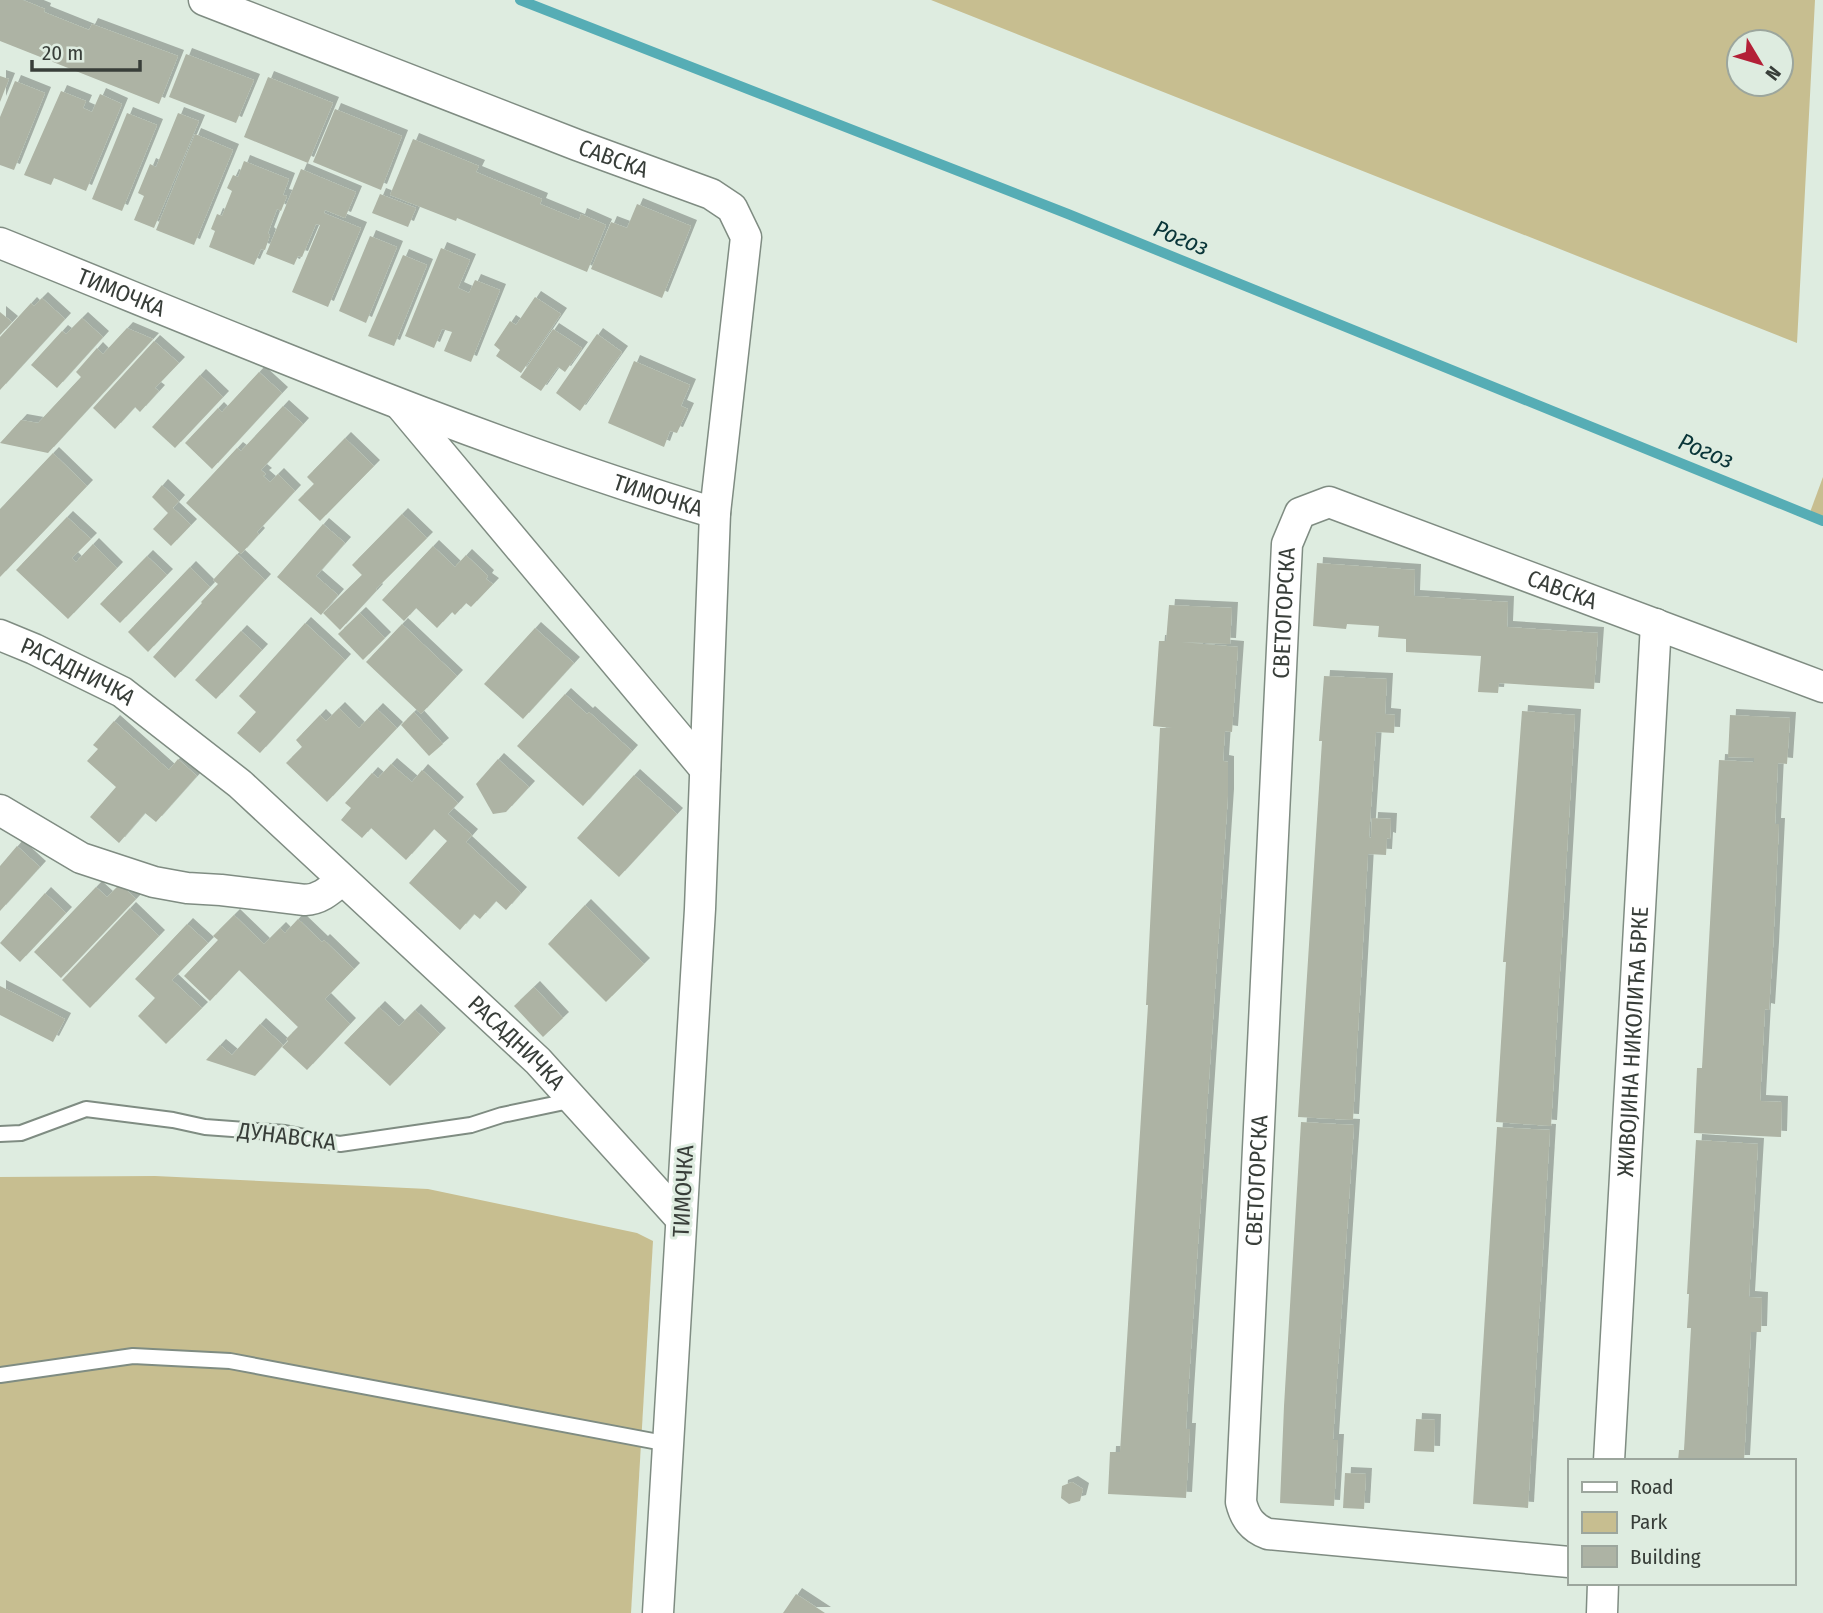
<svg xmlns="http://www.w3.org/2000/svg" width="1823" height="1613" font-family="'Fira Sans Condensed',sans-serif">
	<defs>
		<filter id="shadow"><feDropShadow dx="6" dy="-6" stdDeviation="0" flood-color="#0004"/></filter>
	</defs>
	<rect width="100%" height="100%" fill="#deece0"/>
	<!-- green -->
	<g fill="#c7be90" fill-rule="evenodd">
		<path d="M 931,0 L 1815,0 L 1797,343 ZM 1739,42 L 1781,42 L 1781,84 L 1739,84 Z"/>
		<polygon points="1823,477 1823,521 1809,515"/>
		<polygon points="155,1176 428,1189 637,1233 653,1241 631,1613 0,1613 0,1177"/>
	</g>
	<g fill="none" stroke-linecap="round" stroke-linejoin="round">
		<!-- stream -->
		<polyline stroke="#56adb5" stroke-width="10" points="520,0 1068,214 1823,521"/>
	</g>
	<!-- building -->
	<g fill="#adb3a4" filter="url(#shadow)">
		<polygon points="0,0 23,0 45,9 44,12 89,30 92,24 178,56 159,104 0,41"/>
		<polygon points="186,54 254,80 236,123 169,97"/>
		<polygon points="0,76 9,79 0,102"/>
		<polygon points="268,77 333,103 308,163 244,137"/>
		<polygon points="15,81 45,93 14,170 0,165 0,117"/>
		<polygon points="61,91 86,101 83,108 92,112 100,94 122,104 86,191 54,178 51,185 24,175"/>
		<polygon points="335,109 402,136 381,190 313,162"/>
		<polygon points="127,113 157,125 122,211 92,199"/>
		<polygon points="178,113 199,121 154,228 134,220 144,196 138,193 150,164 156,167"/>
		<polygon points="195,134 233,150 194,245 156,230"/>
		<polygon points="413,139 479,166 476,172 542,199 540,204 579,220 581,214 606,225 587,272 457,218 456,221 390,195"/>
		<polygon points="244,161 289,179 283,195 287,196 281,211 277,209 268,233 270,235 265,250 261,249 254,265 209,247 215,231 211,229 217,214 222,216 232,191 227,188 233,175 238,177"/>
		<polygon points="301,169 356,192 345,218 325,210 324,213 361,228 328,307 292,292 320,225 316,224 302,257 298,256 294,265 266,254"/>
		<polygon points="380,194 416,208 408,227 372,213"/>
		<polygon points="637,204 691,226 662,298 591,269 611,222 627,228"/>
		<polygon points="370,236 397,247 366,323 339,311"/>
		<polygon points="441,248 470,260 458,288 469,293 475,280 500,290 471,362 444,351 452,332 442,329 434,348 405,336"/>
		<polygon points="403,255 427,265 394,346 368,336"/>
		<polygon points="535,297 561,314 521,373 496,356 500,350 494,345 510,321 516,325"/>
		<polygon points="42,298 65,319 0,390 0,337 31,303 34,306"/>
		<polygon points="0,312 12,322 0,335"/>
		<polygon points="82,318 103,337 57,388 31,365 62,331 66,334"/>
		<polygon points="127,328 153,339 48,453 0,443 21,420 38,423 81,377 76,372 97,348 103,354"/>
		<polygon points="553,329 582,348 565,372 558,367 541,391 520,377"/>
		<polygon points="597,334 622,352 580,411 556,393"/>
		<polygon points="154,341 179,363 155,388 159,391 140,412 135,407 115,429 93,408"/>
		<polygon points="634,361 690,385 681,406 688,409 677,433 670,431 664,447 608,423"/>
		<polygon points="259,372 282,393 212,469 185,443 218,408 222,412"/>
		<polygon points="200,375 223,397 175,448 152,427"/>
		<polygon points="283,406 303,424 261,470 266,474 263,476 270,482 278,474 295,491 257,532 259,534 241,554 186,503 237,448 241,451"/>
		<polygon points="345,438 374,466 320,521 298,500 314,484 307,477"/>
		<polygon points="53,453 87,486 0,577 0,509"/>
		<polygon points="162,485 179,501 173,508 191,525 171,546 153,529 168,513 152,497"/>
		<polygon points="402,514 427,538 376,589 377,590 340,630 323,613 362,575 352,565"/>
		<polygon points="67,517 91,539 72,558 76,562 93,544 117,568 68,619 16,570"/>
		<polygon points="323,524 345,543 316,576 338,595 321,615 277,577"/>
		<polygon points="433,546 455,567 466,555 488,576 486,579 493,584 471,607 466,603 455,615 452,612 437,628 416,608 404,621 382,600"/>
		<polygon points="237,554 265,580 175,678 153,657 202,603 201,602 218,584 213,580"/>
		<polygon points="147,556 167,575 120,623 100,604"/>
		<polygon points="1317,563 1415,570 1414,596 1508,602 1507,627 1598,633 1594,689 1499,683 1498,693 1478,692 1481,656 1406,652 1406,639 1378,637 1379,626 1347,624 1346,629 1313,626"/>
		<polygon points="190,567 210,587 148,652 128,632"/>
		<polygon points="1169,605 1232,608 1230,644 1181,642 1238,647 1232,732 1225,731 1223,761 1228,762 1228,795 1188,1395 1186,1429 1190,1429 1186,1498 1108,1494 1110,1452 1120,1452 1148,1005 1146,1005 1160,728 1172,728 1153,726 1159,641 1166,641"/>
		<polygon points="360,613 385,638 363,660 338,634"/>
		<polygon points="305,623 345,660 260,753 237,733 256,712 239,696"/>
		<polygon points="402,624 457,676 421,714 366,662"/>
		<polygon points="535,628 574,663 523,719 484,684"/>
		<polygon points="241,631 262,650 216,699 195,680"/>
		<polygon points="1324,676 1387,679 1385,714 1395,715 1394,733 1376,732 1369,837 1371,838 1372,818 1391,819 1390,839 1387,838 1386,855 1368,854 1353,1120 1298,1117 1322,741 1319,741"/>
		<polygon points="565,694 587,714 589,712 632,751 583,806 517,746"/>
		<polygon points="339,708 359,728 377,709 397,728 327,802 286,763 302,747 296,740 320,715 326,721"/>
		<polygon points="1522,711 1575,715 1551,1126 1496,1122 1506,962 1503,962"/>
		<polygon points="414,712 443,744 429,756 401,725"/>
		<polygon points="1730,715 1790,718 1787,764 1778,763 1775,824 1779,824 1773,948 1769,1010 1765,1009 1760,1101 1782,1102 1781,1137 1694,1133 1697,1068 1702,1068 1719,760 1754,762 1754,758 1728,757"/>
		<polygon points="114,721 169,770 178,759 197,776 156,822 145,813 119,843 90,817 116,787 87,761 98,749 93,745"/>
		<polygon points="498,759 529,787 506,812 493,814 476,784"/>
		<polygon points="391,764 412,782 422,770 458,803 448,814 472,835 466,842 521,893 506,910 496,901 480,919 474,914 460,930 409,883 447,841 434,829 406,860 371,828 362,838 341,820 351,808 345,803 372,773 378,778"/>
		<polygon points="634,775 677,814 619,877 577,838"/>
		<polygon points="17,846 40,867 0,911 0,866"/>
		<polygon points="120,884 136,899 61,978 34,952 96,887 107,897"/>
		<polygon points="45,893 66,913 20,962 0,943"/>
		<polygon points="585,905 644,964 606,1002 548,944"/>
		<polygon points="130,908 159,936 90,1008 62,980"/>
		<polygon points="234,915 264,944 280,928 285,933 298,919 322,942 324,940 354,969 325,999 350,1024 307,1070 282,1047 288,1041 286,1039 298,1027 239,970 210,1001 184,976 218,940 213,936"/>
		<polygon points="187,924 208,943 172,980 202,1008 166,1044 138,1016 155,998 135,979"/>
		<polygon points="0,986 65,1019 53,1042 0,1015"/>
		<polygon points="534,987 563,1018 543,1037 514,1006"/>
		<polygon points="379,1007 399,1026 415,1010 440,1034 390,1086 344,1043"/>
		<polygon points="260,1024 283,1045 255,1076 206,1060 220,1045 232,1055"/>
		<polygon points="1301,1122 1354,1125 1333,1440 1338,1440 1334,1506 1280,1503 1284,1406"/>
		<polygon points="1497,1127 1550,1130 1528,1508 1473,1504"/>
		<polygon points="1696,1140 1758,1144 1749,1297 1762,1298 1761,1332 1751,1332 1744,1461 1678,1461 1679,1450 1684,1450 1691,1328 1687,1328 1689,1294 1687,1294"/>
		<polygon points="1416,1419 1435,1420 1434,1452 1414,1451"/>
		<polygon points="1345,1473 1366,1474 1364,1509 1343,1508"/>
		<polygon points="1072,1482 1083,1489 1080,1501 1069,1504 1061,1498 1062,1486"/>
		<polygon points="796,1594 825,1613 783,1613"/>
	</g>
	<g fill="none" stroke-linecap="round" stroke-linejoin="round">
		<!-- lane casing -->
		<g stroke="#7f8c82" stroke-width="18">
			<g id="lane">
				<polyline points="0,1134 21,1133 86,1109 173,1120 205,1127 285,1133 340,1144 471,1125 502,1115 574,1100"/>
				<polyline points="0,1375 133,1356 230,1361 669,1444"/>
			</g>
		</g>
		<!-- street casing -->
		<g stroke="#7f8c82" stroke-width="33">
			<g id="street">
				<path id="s1" d="M 204,0 L 577,145 L 711,194 L 732,208 L 746,237 L 715,513 L 700,909 L 658,1613"/>
				<path id="s2" d="M 0,243 C 236,338 471,440 715,513"/>
				<polyline points="402,407 705,769"/>
				<path id="s3" d="M 0,635 L 34,649 L 122,692 L 240,784 L 538,1061 L 681,1219"/>
				<path d="M 0,810 L 81,858 L 154,882 L 187,888 L 221,890 L 305,900 C 321,899 330,890 342,880"/>
				<path id="s4" d="M 1609,1461 L 1656,624"/>
				<path id="s5" d="M 1569,1562 L 1268,1534 C 1252,1528 1245,1518 1241,1502 L 1287,544 L 1300,513 L 1329,502 L 1823,687"/>
				<polyline points="1602,1613 1603,1583"/>
			</g>
		</g>
		<!-- lane -->
		<use href="#lane" stroke="#fff" stroke-width="14"/>
		<!-- street -->
		<use href="#street" stroke="#fff" stroke-width="30"/>
	</g>
	<g text-anchor="middle" dominant-baseline="central" stroke-width="6" stroke-linejoin="round" paint-order="stroke">
		<!-- street labels -->
		<g font-size="23" fill="#383e39" stroke="#deece0">
			<text stroke="none"><textPath href="#s1" startOffset="439">САВСКА</textPath></text>
			<text stroke="none"><textPath href="#s2" startOffset="131">ТИМОЧКА</textPath></text>
			<text stroke="none"><textPath href="#s2" startOffset="705">ТИМОЧКА</textPath></text>
			<text stroke="none"><textPath href="#s5" startOffset="1619">САВСКА</textPath></text>
			<text stroke="none"><textPath href="#s5" startOffset="1236">СВЕТОГОРСКА</textPath></text>
			<text stroke="none"><textPath href="#s3" startOffset="86">РАСАДНИЧКА</textPath></text>
			<text stroke="none"><textPath href="#s4" startOffset="420">ЖИВОЈИНА НИКОЛИЋА БРКЕ</textPath></text>
			<text stroke="none"><textPath href="#s3" startOffset="663">РАСАДНИЧКА</textPath></text>
			<text transform="translate(287 1136) rotate(7)">ДУНАВСКА</text>
			<text stroke="none"><textPath href="#s5" startOffset="668">СВЕТОГОРСКА</textPath></text>
			<text transform="translate(683 1191) rotate(-87)">ТИМОЧКА</text>
		</g>
		<!-- water labels -->
		<g font-size="24" font-style="italic" fill="#093538" stroke="#deece0">
			<text transform="translate(1181 238) rotate(22)">Рогоз</text>
			<text transform="translate(1706 451) rotate(22)">Рогоз</text>
		</g>
	</g>
	<!-- legend -->
	<rect x="1568" y="1459" width="228" height="126" fill="#deece0" stroke="#9ca69d" stroke-width="2"/>
	<rect x="1582" y="1482" width="35" height="10" fill="#ffffff" stroke="#9ca69d" stroke-width="2"/>
	<text x="1630" y="1494" font-size="21" fill="#383e39">Road</text>
	<rect x="1582" y="1512" width="35" height="21" fill="#c7be90" stroke="#9ca69d" stroke-width="2"/>
	<text x="1630" y="1529" font-size="21" fill="#383e39">Park</text>
	<rect x="1582" y="1546" width="35" height="21" fill="#adb3a4" stroke="#9ca69d" stroke-width="2"/>
	<text x="1630" y="1564" font-size="21" fill="#383e39">Building</text>
	<!-- north arrow -->
	<g transform="translate(1760 63) rotate(128)"><circle r="33" fill="#deece0" stroke="#9ca69d" stroke-width="2"/>
	<path d="M0-5L12 26L0 18L-12 26Z" fill="#b32037"/>
	<text y="-10" font-size="19" font-weight="bold" text-anchor="middle" fill="#383e39">N</text>
	</g>
	<!-- scale -->
	<path d="M32 60v10h108v-10" fill="none" stroke="#383e39" stroke-width="3.5"/>
	<text x="42" y="60" font-size="21" fill="#383e39" stroke="#deece0" stroke-width="5" paint-order="stroke">20 m</text>
</svg>
